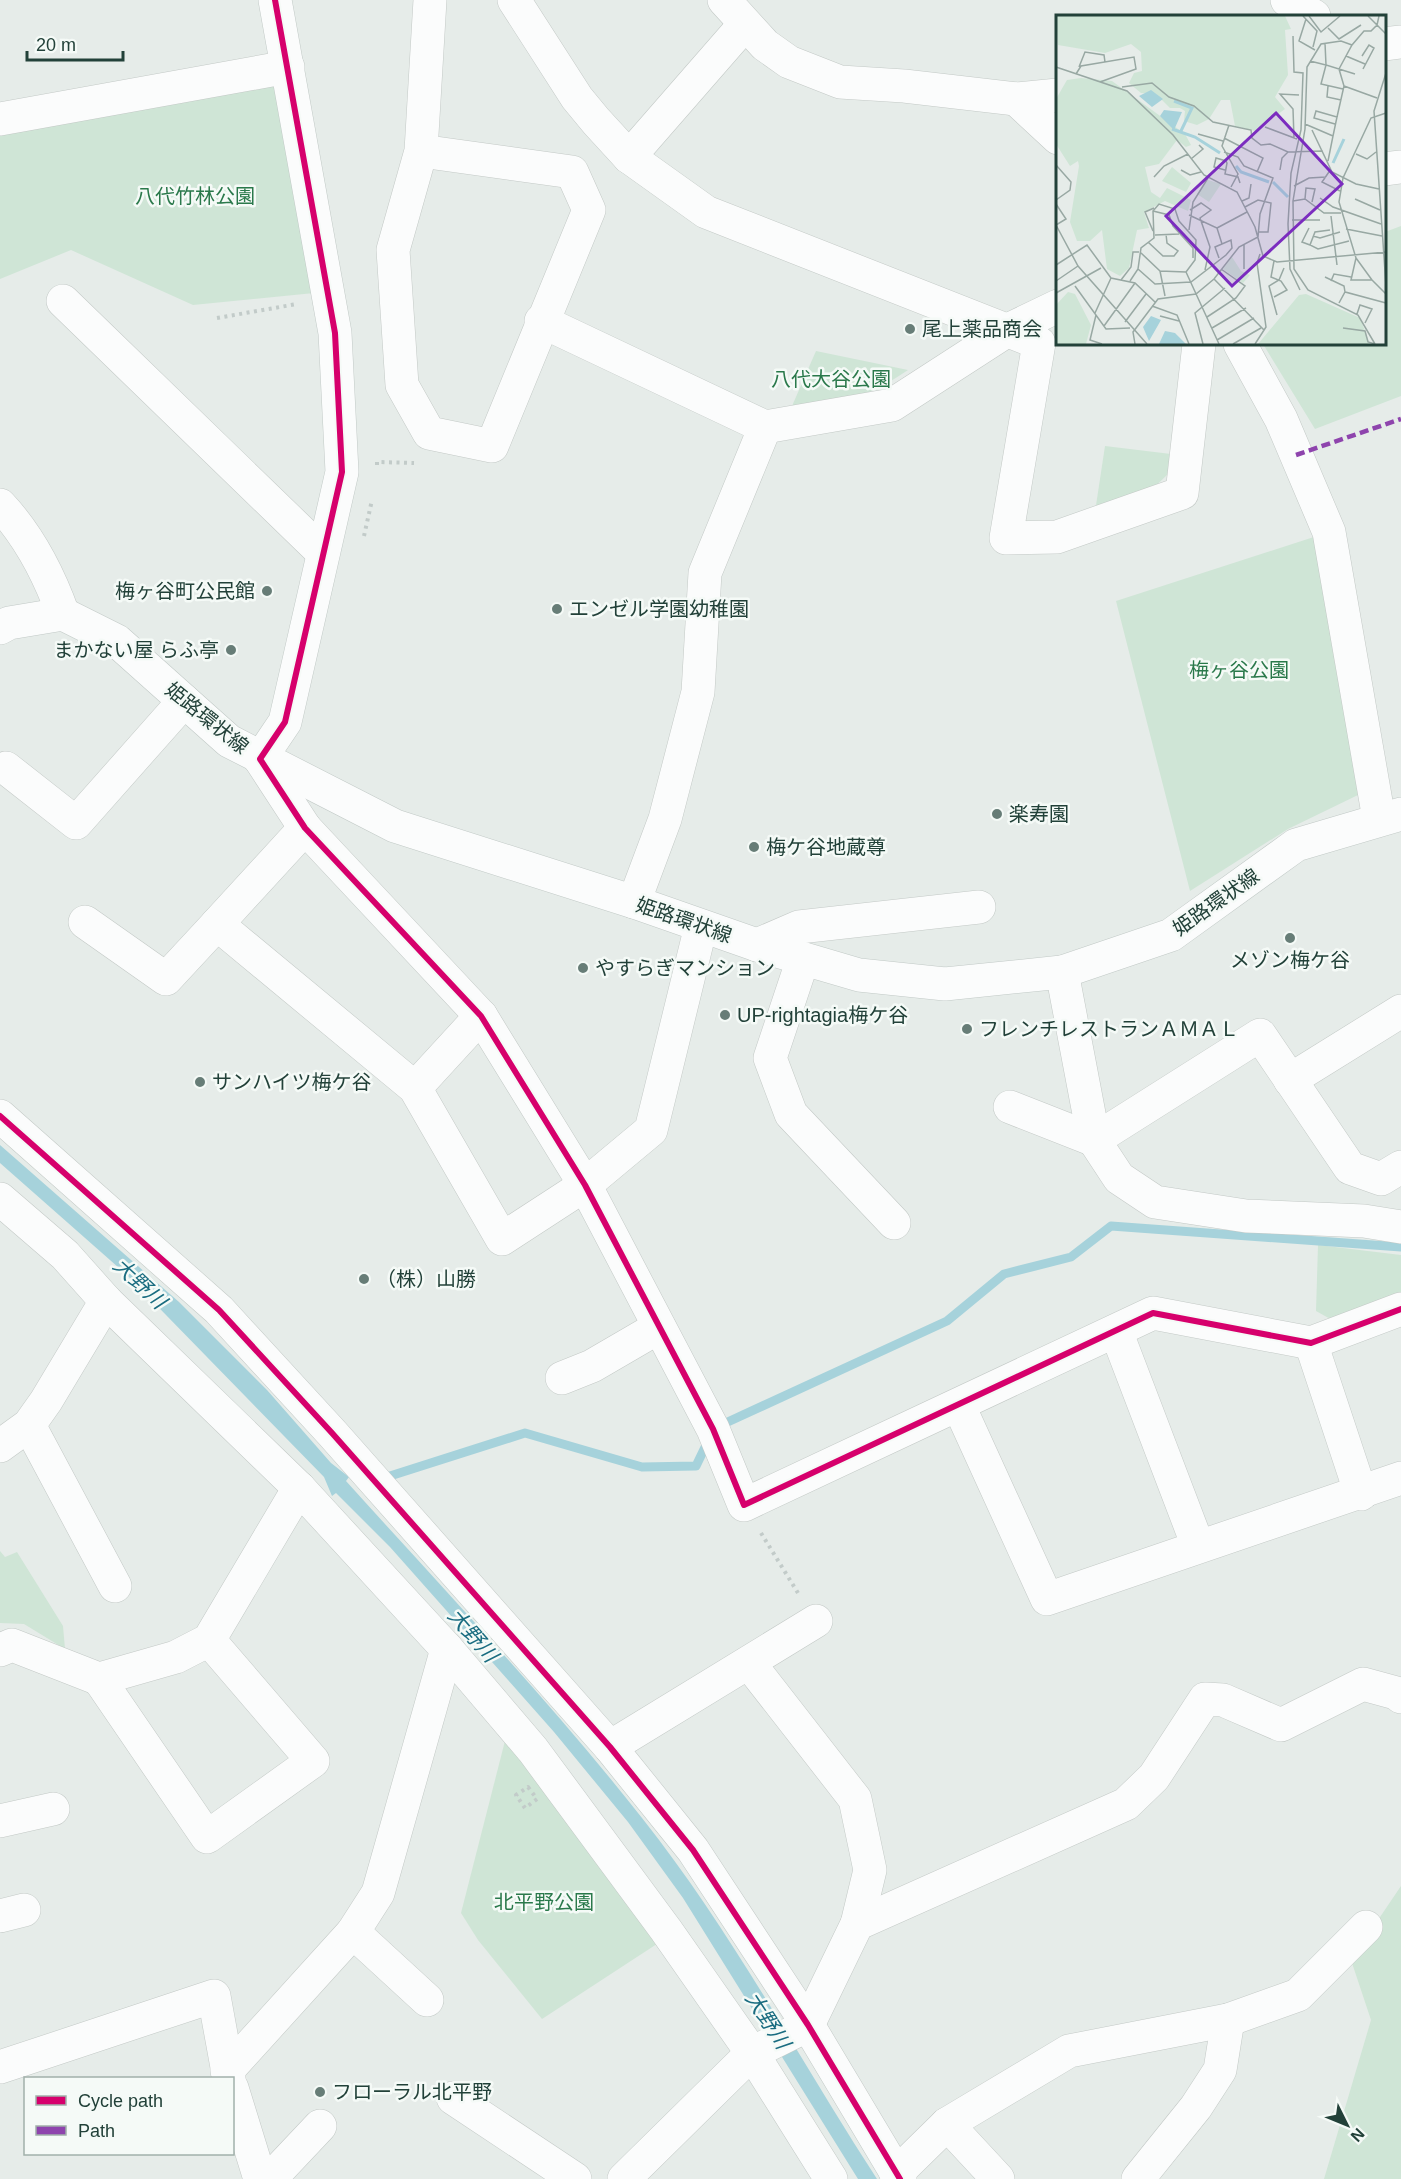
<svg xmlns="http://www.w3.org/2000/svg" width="1401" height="2179" font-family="Arial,'Noto Sans JP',sans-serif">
	<rect width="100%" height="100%" fill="#e6ece9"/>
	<!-- green -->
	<g fill="#cfe5d6">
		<polygon points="275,79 314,293 193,305 71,250 0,279 0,130"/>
		<polygon points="1401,226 1401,396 1315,429 1263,344 1384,344 1385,232"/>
		<path d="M 816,351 L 908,370 C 864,400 843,402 792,406 Z"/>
		<polygon points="1105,446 1171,454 1168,474 1144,497 1095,512"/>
		<polygon points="1320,535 1358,795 1288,829 1190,891 1116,601"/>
		<polygon points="1318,1245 1401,1255 1401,1296 1334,1321 1316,1311"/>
		<polygon points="0,1551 5,1557 17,1552 63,1626 65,1649 24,1624 0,1623"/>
		<polygon points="507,1733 663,1940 542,2019 478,1940 461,1913"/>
		<polygon points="1401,1886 1401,2179 1324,2179 1371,2020 1351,1960"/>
	</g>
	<!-- water -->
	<path fill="#a6d2db" d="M 0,1145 L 179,1302 L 267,1390 L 331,1463 L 349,1477 L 346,1481 C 446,1592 550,1701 642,1818 C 731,1930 799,2059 877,2179 L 858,2179 L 683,1898 L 628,1822 L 554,1732 L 390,1547 L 336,1493 L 332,1496 L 324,1477 L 127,1275 L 0,1163 Z"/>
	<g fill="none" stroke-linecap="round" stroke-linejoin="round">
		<!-- stream -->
		<g stroke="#a6d2db" stroke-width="9">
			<polyline points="719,1426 947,1321 1004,1274 1071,1257 1111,1226 1401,1247"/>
			<polyline points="390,1476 525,1433 642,1467 696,1466 709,1439"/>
		</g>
		<!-- street casing -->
		<g stroke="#c3c9c6" stroke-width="34">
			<g id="street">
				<polyline points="514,0 577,98 596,121 629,157 706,212 1039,343 1006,538 1057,537 1182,493 1199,344"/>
				<polyline points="724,0 765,45 789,62 840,82 904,86 1016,99 1058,95"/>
				<polyline points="1287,0 1314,16"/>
				<polyline points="1384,44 1401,42"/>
				<polyline points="1016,99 1058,138"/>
				<polyline points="0,119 288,67"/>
				<polyline points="421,151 572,172 589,210 492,446 429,433 402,385 393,250 421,151 430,0"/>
				<polyline points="629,157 745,24"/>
				<polyline points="1384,169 1401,167"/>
				<polyline points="63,301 323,553"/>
				<polyline points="541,321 765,427 892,405 1008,330 1058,306"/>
				<polyline points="1240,344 1281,419 1329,532 1379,819"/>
				<path d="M 0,505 C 29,536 49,575 63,614"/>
				<polyline points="260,759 305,828 481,1016 585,1185 713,1429 744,1505 1153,1313 1311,1343 1401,1309"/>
				<polyline points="6,768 76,823 184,701"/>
				<polyline points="305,828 217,924 415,1088 502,1239 585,1185 651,1130 701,926"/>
				<polyline points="634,902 665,819 698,692 705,573 765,427"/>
				<polyline points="85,922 166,979 217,924"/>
				<polyline points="757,945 799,927 979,907"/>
				<polyline points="803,959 770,1058 791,1114 894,1223"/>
				<polyline points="1062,972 1094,1140 1119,1178 1155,1202 1246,1216 1364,1221 1401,1227"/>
				<polyline points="1290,1080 1401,1011"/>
				<polyline points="415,1088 481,1016"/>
				<polyline points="1010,1107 1094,1140 1260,1035 1350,1168 1381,1179 1401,1167"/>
				<polyline points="0,1116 219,1310 332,1433 610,1747 693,1850 808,2025 900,2179"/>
				<polyline points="0,1199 65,1255 106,1301 299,1488 447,1649 533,1750 666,1930 752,2053 831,2179"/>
				<polyline points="1116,1331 1198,1546"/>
				<polyline points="1311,1343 1361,1494"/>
				<polyline points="562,1378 592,1366 659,1327"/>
				<polyline points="959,1406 1047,1599 1401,1478"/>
				<polyline points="29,1425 115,1586"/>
				<polyline points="0,1446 29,1425 46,1401 106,1301"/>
				<polyline points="0,1650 12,1645 99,1679 176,1657 209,1640 299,1488"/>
				<polyline points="749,1663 855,1799 870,1870 857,1924"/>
				<polyline points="99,1679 207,1837 313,1761 209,1640"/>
				<polyline points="610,1747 816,1621"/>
				<polyline points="0,1821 53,1809"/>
				<polyline points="0,1916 24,1910"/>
				<polyline points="353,1932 427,2000"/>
				<polyline points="0,2067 214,1996 229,2078"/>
				<polyline points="227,2071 353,1932 378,1893 447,1649"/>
				<polyline points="232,2088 260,2179"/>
				<polyline points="453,2098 575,2179"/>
				<polyline points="947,2124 998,2179"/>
				<polyline points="896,2174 947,2124 1069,2051 1228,2020 1298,1995 1366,1927"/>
				<polyline points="270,2179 320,2126"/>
				<polyline points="624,2179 752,2053 808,2025 857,1924 1126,1804 1154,1777 1205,1699 1223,1700 1281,1725 1363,1684 1396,1693 1401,1697"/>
				<polyline points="1138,2179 1196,2107 1220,2070 1228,2020"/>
			</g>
		</g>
		<!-- secondary casing -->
		<g stroke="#c1c9c6" stroke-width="34">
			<g id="secondary">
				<polyline points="0,628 9,623 63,614 117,641 229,741 395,826 634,902 757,945 859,975 945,984 1062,972 1171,935 1296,845 1401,814"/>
				<polyline points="260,759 285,722 342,472 335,333 275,0"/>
			</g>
		</g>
		<!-- path -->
		<g stroke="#c2cbc9" stroke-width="4" stroke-dasharray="3 4.5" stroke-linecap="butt">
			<polyline points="217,318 297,304"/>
			<polyline points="377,465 377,462 414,463"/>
			<polyline points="364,536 372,500"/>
			<polyline points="761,1533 798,1593"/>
			<polygon points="528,1787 537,1799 525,1808 516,1795"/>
		</g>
		<!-- street -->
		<use href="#street" stroke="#fbfcfc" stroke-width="33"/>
		<!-- secondary -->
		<use href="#secondary" stroke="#fbfcfc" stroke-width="33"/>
		<!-- quiet -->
		<polyline stroke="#8e44ad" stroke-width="4.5" stroke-dasharray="9 4.5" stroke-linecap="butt" points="1296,455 1401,419"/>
		<!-- cycleway casing -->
		<g stroke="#f5faf7" stroke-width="10">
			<g id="cycleway">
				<polyline points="275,0 335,333 342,472 285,722 260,759 305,828 481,1016 585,1185 713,1429 744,1505 1153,1313 1311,1343 1401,1309"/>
				<polyline points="0,1116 219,1310 332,1433 610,1747 693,1850 808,2025 900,2179"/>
			</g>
		</g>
		<!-- cycleway -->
		<use href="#cycleway" stroke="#d6006c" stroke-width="6"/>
	</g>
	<!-- markers -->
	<g fill="#677d77" stroke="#f5faf7" stroke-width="2">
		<circle cx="910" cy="329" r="6"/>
		<circle cx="267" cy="591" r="6"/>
		<circle cx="557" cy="609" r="6"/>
		<circle cx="231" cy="650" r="6"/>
		<circle cx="997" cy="814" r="6"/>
		<circle cx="754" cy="847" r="6"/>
		<circle cx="1290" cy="938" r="6"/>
		<circle cx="583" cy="968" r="6"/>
		<circle cx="725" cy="1015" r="6"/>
		<circle cx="967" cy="1029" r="6"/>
		<circle cx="200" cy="1082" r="6"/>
		<circle cx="364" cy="1279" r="6"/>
		<circle cx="320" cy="2092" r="6"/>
	</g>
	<g text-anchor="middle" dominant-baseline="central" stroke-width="5" stroke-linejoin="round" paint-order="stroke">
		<!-- park labels -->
		<g font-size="20" fill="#2a794b" stroke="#f5faf7">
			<text x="195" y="196">八代竹林公園</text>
			<text x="831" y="379">八代大谷公園</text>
			<text x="1239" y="670">梅ヶ谷公園</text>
			<text x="544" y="1902">北平野公園</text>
		</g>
		<!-- poi labels -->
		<g font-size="20" fill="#224139" stroke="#f5faf7" text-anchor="start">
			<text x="922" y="329">尾上薬品商会</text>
			<text x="255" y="591" text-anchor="end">梅ヶ谷町公民館</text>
			<text x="569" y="609">エンゼル学園幼稚園</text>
			<text x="219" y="650" text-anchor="end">まかない屋 らふ亭</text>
			<text x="1009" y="814">楽寿園</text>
			<text x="766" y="847">梅ケ谷地蔵尊</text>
			<text x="1290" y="960" text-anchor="middle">メゾン梅ケ谷</text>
			<text x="595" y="968">やすらぎマンション</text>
			<text x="737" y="1015">UP-rightagia梅ケ谷</text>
			<text x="979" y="1029">フレンチレストランＡＭＡＬ</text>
			<text x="212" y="1082">サンハイツ梅ケ谷</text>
			<text x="376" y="1279">（株）山勝</text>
			<text x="332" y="2092">フローラル北平野</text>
		</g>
		<!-- street labels -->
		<g font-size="20" fill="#224139" stroke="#f5faf7">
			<text transform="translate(207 718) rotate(39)">姫路環状線</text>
			<text transform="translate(1216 902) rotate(-35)">姫路環状線</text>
			<text transform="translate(684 920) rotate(19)">姫路環状線</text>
		</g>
		<!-- water labels -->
		<g font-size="21" font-style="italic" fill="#196c80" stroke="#f5faf7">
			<text transform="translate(140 1283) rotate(43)">大野川</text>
			<text transform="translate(473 1635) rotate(49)">大野川</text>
			<text transform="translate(768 2020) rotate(57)">大野川</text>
		</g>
	</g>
	<!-- overview -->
	<g transform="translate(1056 15)">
		<rect width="330" height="330" fill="#e6ece9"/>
		<path d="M 0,1 L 229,1 L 235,14 L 229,15 L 232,60 L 219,82 L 229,94 L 199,116 L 179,111 L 174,85 L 165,85 L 153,104 L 141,110 L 128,106 L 129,96 L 124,93 L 114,93 L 100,79 L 85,78 L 73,68 L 78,58 L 86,56 L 85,37 L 75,29 L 49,38 L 2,30 ZM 25,63 L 56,66 L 129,119 L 135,130 L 130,132 L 121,125 L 103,149 L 89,152 L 95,177 L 104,183 L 111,173 L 135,185 L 132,196 L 109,186 L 88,197 L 93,213 L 81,215 L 73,253 L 64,261 L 51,254 L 46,215 L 34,226 L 21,226 L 14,207 L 23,151 L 22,146 L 14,151 L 0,129 L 0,84 L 11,65 ZM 116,152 L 135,168 L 130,177 L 106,166 ZM 152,165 L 165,169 L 153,187 L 141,179 ZM 176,242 L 185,256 L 194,260 L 187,268 L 167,254 ZM 12,277 L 19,279 L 35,310 L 30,329 L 0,329 L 0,290 ZM 250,279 L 304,303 L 314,329 L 202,329 L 243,280 Z" fill="#cfe5d6"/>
		<path d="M 95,75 L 107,84 L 96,92 L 83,81 ZM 108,95 L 126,97 L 118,115 L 104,101 ZM 95,301 L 105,305 L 93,326 L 87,312 ZM 109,316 L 119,318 L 130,329 L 103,329 Z" fill="#a6d2db"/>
		<path fill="none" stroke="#a6d2db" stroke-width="3" d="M 118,86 L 136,93 L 124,118M 116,114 L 139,122 L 164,138M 277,148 L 288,124M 180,151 L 185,157 L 213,167M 217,167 L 232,182"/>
		<path fill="none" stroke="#98a8a3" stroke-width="1.5" d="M 247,1 L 261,16 L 257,32M 253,1 L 265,17 L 284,1M 312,1 L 330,19M 250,4 L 243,26 L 259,35M 272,13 L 283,24 L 305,10M 237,21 L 238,57 L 247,58 L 245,115 L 235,158 L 232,209 L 234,254 L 244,275M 269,28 L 270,50 L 299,59M 296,30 L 285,26 L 265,29 L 251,52 L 249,114 L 237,186 L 238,254 L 252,275 L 302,300 L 319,329M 290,41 L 309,49M 306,41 L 313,30 L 318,33 L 307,54M 254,46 L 270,50 L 265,69 L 287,74M 0,52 L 71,76 L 117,120 L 148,160 L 181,177 L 199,212 L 207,241 L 221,247 L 330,237M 23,52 L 29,37 L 48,40 L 49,47M 330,58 L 318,96 L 330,271M 20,59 L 25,51 L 78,42 L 80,54 L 44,67M 272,71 L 271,82 L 285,85M 288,71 L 321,83M 66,72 L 96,68 L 113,82 L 138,91 L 157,107 L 195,115 L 196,123 L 205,130 L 214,129 L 232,137 L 266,136 L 276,157 L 300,169 L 323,174M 330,98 L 315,103 L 287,163 L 283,187 L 300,243 L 295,265 L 316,265 L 330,279M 281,102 L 288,71 L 283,54 L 296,30 L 308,16 L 315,16 L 321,10 L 323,1M 249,109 L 277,121 L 272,146M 173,110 L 166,131 L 182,159 L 175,172M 209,112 L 241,124M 256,115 L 266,136M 142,119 L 167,126M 277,121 L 281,102 L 260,96 L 258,103 L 279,109M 168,123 L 207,143 L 201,157M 238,123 L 237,94 L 224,79 L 243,80M 300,139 L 311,144 L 320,137M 135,144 L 147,134 L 143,130M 0,150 L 15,167 L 14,175 L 0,185M 275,154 L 266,167 L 284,176M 125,155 L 134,160 L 145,157M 169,155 L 158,152 L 160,143 L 170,146 L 171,148 L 169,159 L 182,162 L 184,168M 224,155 L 226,143 L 232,137M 98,162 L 108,151 L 132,139M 238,171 L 253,163 L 270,162M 264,183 L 277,192 L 325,209M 249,184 L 250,173 L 259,174 L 256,187M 299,184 L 324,195M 186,186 L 193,183 L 195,169M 237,186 L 249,184 L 268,198 L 285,198M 0,189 L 10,204 L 0,210M 189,192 L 202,185 L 215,188 L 212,217 L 203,217M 134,195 L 145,188 L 155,195 L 144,203 L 154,232 L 149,255M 97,196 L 113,200 L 117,211 L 137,233 L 137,243M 133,200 L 161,213 L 166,229M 275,201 L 281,250M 236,205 L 264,205M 0,210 L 22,251 L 91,329M 161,213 L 191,197M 253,213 L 246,227 L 254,230M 290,214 L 326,221M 133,215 L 137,187 L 152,163M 274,215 L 259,217 L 254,230 L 262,234 L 293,226M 97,216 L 89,197 L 98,193M 99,220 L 123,219M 257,221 L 264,223 L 284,217M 92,227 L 107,241 L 118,241 L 122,236 L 111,228 L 110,219M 84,237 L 104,256 L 130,257M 300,243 L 316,265M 0,250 L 31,230 L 55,263 L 79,268 L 99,287M 82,254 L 99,269 L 135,267 L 170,240 L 176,233 L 175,225 L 159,232 L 163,243M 188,254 L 188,229M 104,256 L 109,281M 130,257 L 163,329M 269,262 L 288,271 L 289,277M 158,264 L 208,315M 65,265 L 75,252 L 77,237 L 83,237M 0,266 L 22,251M 74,266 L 82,254 L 85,233 L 98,223 L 97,196 L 103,189 L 119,194 L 123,206 L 140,225 L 139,245 L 130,257M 275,266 L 278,259 L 295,262M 19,271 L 50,314 L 74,313M 0,278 L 45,253M 218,282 L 231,275 L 225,266 L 215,262 L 218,246M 283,288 L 289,277 L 330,288M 96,291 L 121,300 L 133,329M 39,298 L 55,263M 301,299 L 304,290 L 316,294 L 309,308M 40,300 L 34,325 L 46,329M 221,300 L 213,271 L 223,265 L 228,253M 104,301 L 123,306M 151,302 L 180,283 L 189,271 L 165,254M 69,307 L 90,279M 48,311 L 79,268M 156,313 L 190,293M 287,313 L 309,316 L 312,327 L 319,329M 161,325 L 198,303M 79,329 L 77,317 L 102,284 L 140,279 L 158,264 L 183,232 L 202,222 L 204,199 L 217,163 L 188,151 L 182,142 L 168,137M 147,329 L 139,298 L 169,273M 177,329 L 205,313M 199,329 L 210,312 L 201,248 L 204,239"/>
		<path fill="#7b2cbf" fill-opacity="0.15" stroke="#7b2cbf" stroke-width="3" d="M 220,98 L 286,169 L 176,271 L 110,201 Z"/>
		<rect width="330" height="330" fill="none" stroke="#224139" stroke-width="3"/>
	</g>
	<!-- legend -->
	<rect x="24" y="2077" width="210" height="78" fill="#f5faf7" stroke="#a1b0ab" stroke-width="1.5"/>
	<rect x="36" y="2096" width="30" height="9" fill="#d6006c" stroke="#a1b0ab" stroke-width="1.5"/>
	<text x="78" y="2107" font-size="18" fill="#224139">Cycle path</text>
	<rect x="36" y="2126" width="30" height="9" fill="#8e44ad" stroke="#a1b0ab" stroke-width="1.5"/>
	<text x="78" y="2137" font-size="18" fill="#224139">Path</text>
	<!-- north arrow -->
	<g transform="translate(1347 2125) rotate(133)" stroke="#f5faf7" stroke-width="4.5" paint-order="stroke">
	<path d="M0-4.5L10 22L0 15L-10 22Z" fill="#224139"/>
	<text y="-9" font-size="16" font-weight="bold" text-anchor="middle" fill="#224139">N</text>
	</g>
	<!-- scale -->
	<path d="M27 51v9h96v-9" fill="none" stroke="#224139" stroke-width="3"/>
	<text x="36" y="51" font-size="18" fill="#224139" stroke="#f5faf7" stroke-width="4.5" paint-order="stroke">20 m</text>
</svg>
